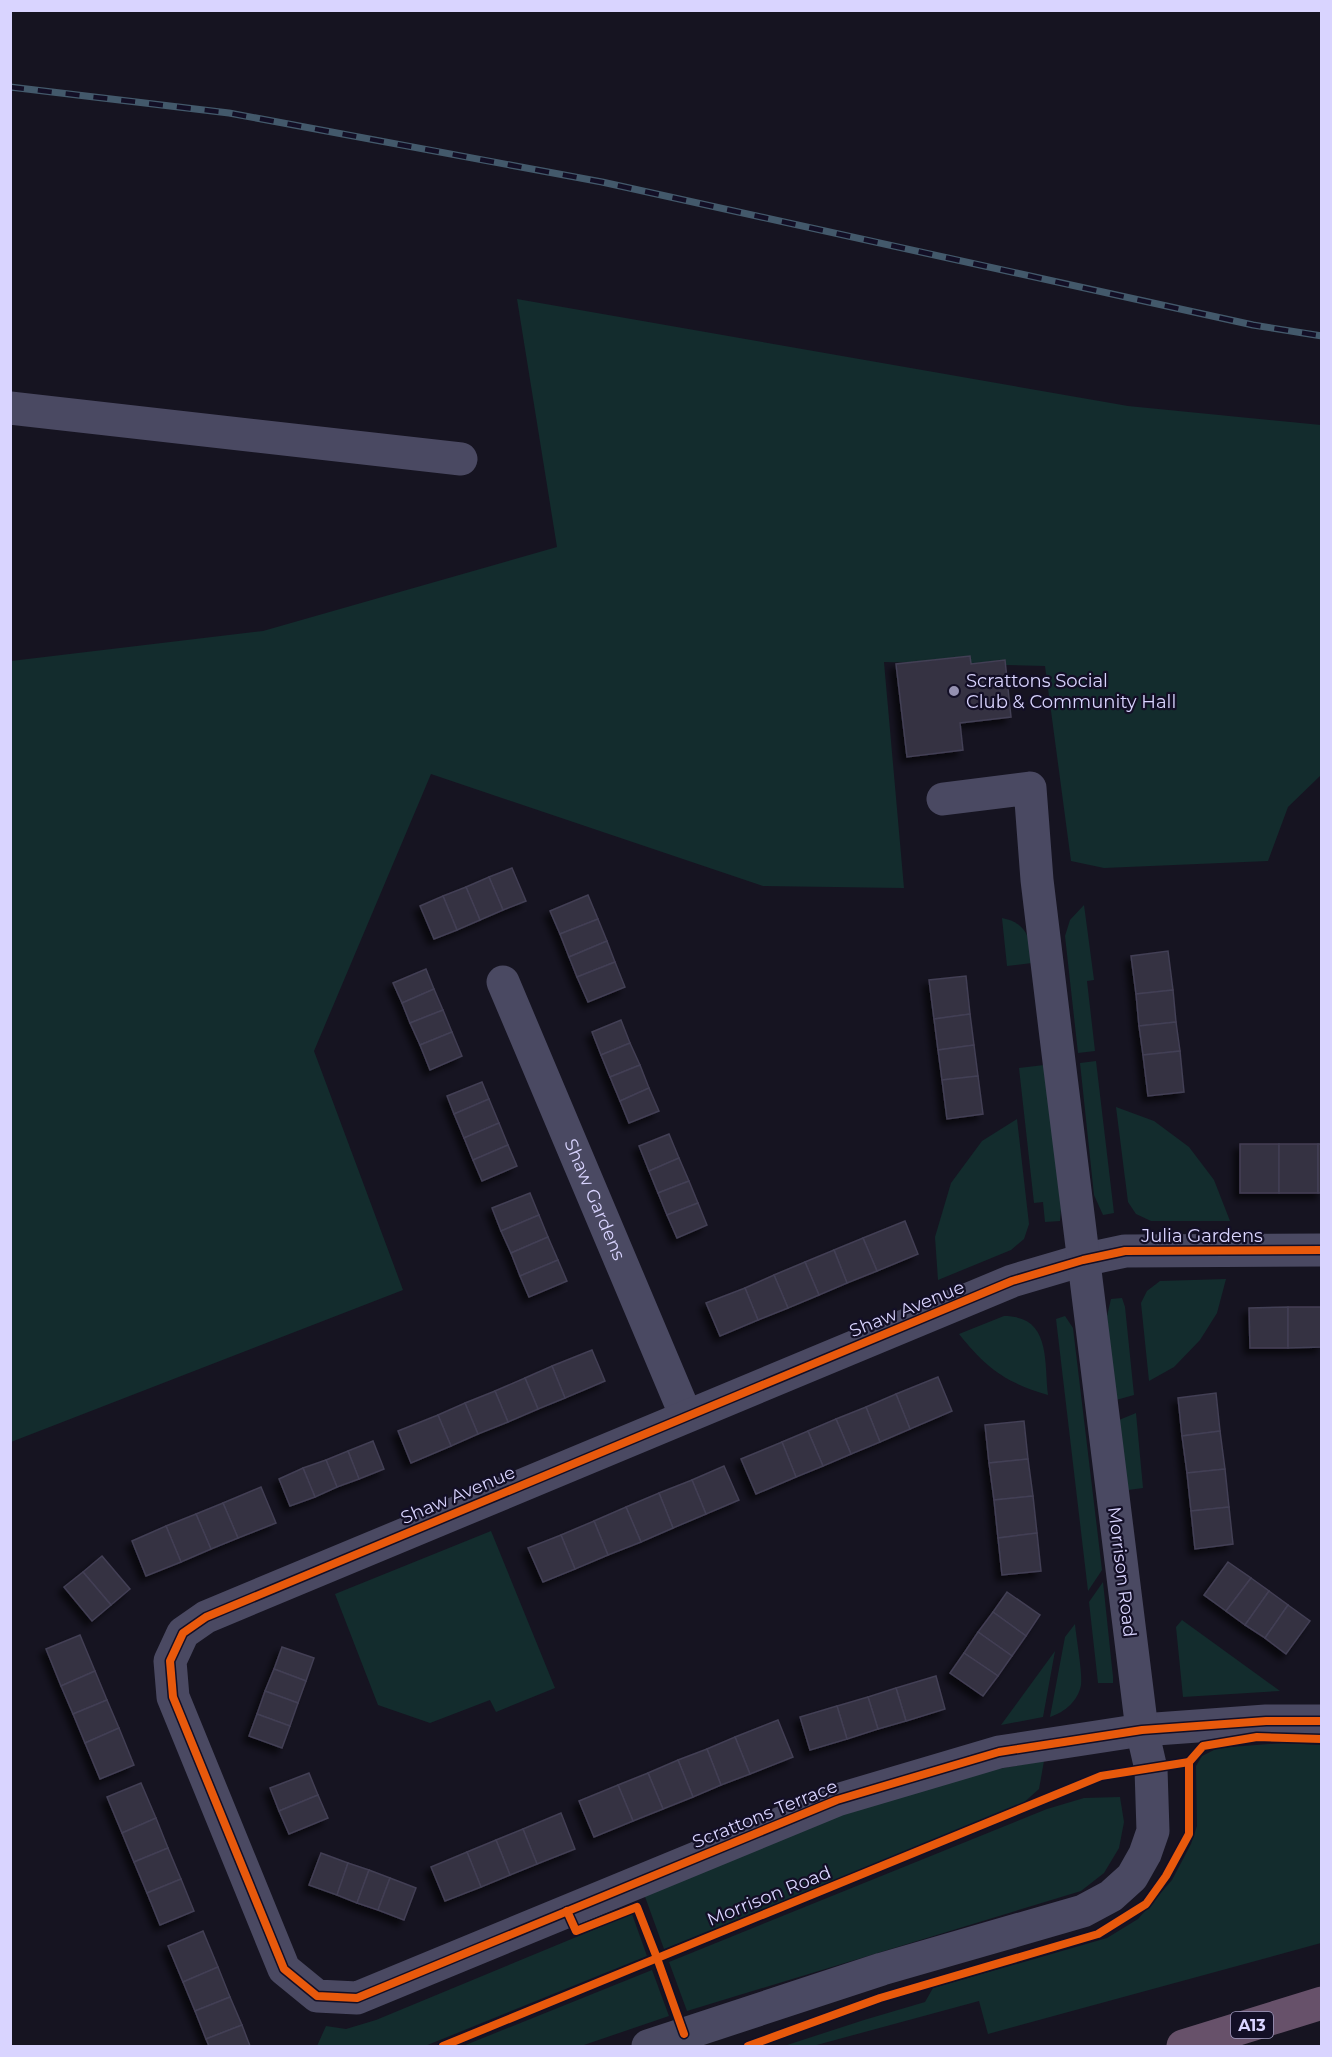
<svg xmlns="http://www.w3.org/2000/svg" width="1332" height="2057" font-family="Montserrat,sans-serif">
	<defs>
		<filter id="shadow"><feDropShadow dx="-5.5" dy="5.5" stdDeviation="3" flood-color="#0009"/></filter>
	</defs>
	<rect width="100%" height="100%" fill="#161421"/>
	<!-- green -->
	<g fill="#132c2d">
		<polygon points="517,299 1128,406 1321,425 1321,775 1288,807 1268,861 1104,868 1071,861 1045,666 884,662 904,888 763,886 431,774 314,1051 403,1290 11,1442 11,661 263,631 557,547"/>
		<polygon points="1084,905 1094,980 1087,981 1095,1051 1078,1053 1065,936 1070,920"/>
		<path d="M 1002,918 C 1027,923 1031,939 1032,963 L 1007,966 Z"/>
		<polygon points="1096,1061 1114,1213 1103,1215 1094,1195 1080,1063"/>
		<polygon points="1044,1065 1061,1208 1060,1221 1045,1222 1043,1202 1034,1203 1019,1068"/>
		<polygon points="1116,1107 1154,1121 1189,1147 1214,1180 1230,1221 1151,1221 1136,1214 1128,1202"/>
		<polygon points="1017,1119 1029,1224 1024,1239 1011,1250 938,1280 935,1237 951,1183 982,1141"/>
		<polygon points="1226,1279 1217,1313 1200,1340 1174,1367 1149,1381 1141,1303 1147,1291 1160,1281"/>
		<polygon points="1122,1298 1125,1307 1134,1395 1116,1400 1107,1316 1111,1299"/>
		<path d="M 1004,1316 C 1051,1316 1044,1360 1048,1395 C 1005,1382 987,1369 959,1334 Z"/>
		<polygon points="1065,1316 1073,1328 1102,1570 1088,1591 1056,1319"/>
		<polygon points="1136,1413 1143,1488 1128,1490 1119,1420"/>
		<polygon points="491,1531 555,1688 496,1712 490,1700 430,1723 378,1705 335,1594"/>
		<polygon points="1103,1582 1113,1677 1113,1683 1098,1683 1089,1602"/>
		<polygon points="1182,1620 1280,1691 1183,1697 1176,1627"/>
		<path d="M 1075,1624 C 1076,1637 1083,1675 1081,1685 C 1078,1701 1065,1712 1050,1717 L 1065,1637 Z"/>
		<polygon points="1055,1651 1043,1717 1001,1725"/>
		<polygon points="1283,1743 1321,1745 1321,1943 988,2034 979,2001 813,2046 784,2046 864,2020 925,2002 933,1988 1107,1938 1138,1919 1172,1880 1191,1844 1197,1826 1196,1766 1202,1756 1218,1748"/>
		<polygon points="1044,1761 1039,1789 1021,1805 664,1949 644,1894 823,1821 975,1773"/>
		<polygon points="1120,1797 1124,1822 1119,1848 1104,1873 1081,1891 687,2011 669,1962 1047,1809 1084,1798"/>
		<polygon points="632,1914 647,1956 425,2046 317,2046 326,2026 346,2029 376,2020"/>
		<polygon points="652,1970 669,2016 581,2046 463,2046"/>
	</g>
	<!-- building -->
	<g fill="#343243" stroke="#433f54" stroke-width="1.5" filter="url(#shadow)">
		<polygon points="970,656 971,664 1005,660 1011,717 960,723 963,750 907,757 896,664"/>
		<polygon points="512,868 526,901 503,910 489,877"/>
		<polygon points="489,877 503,910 480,920 466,887"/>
		<polygon points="466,887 480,920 457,930 443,896"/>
		<polygon points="588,895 598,919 560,934 550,911"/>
		<polygon points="443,896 457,930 434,939 420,906"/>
		<polygon points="598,919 607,941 569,957 560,934"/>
		<polygon points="607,941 615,962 577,977 569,957"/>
		<polygon points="1168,951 1173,990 1136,994 1131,956"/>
		<polygon points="615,962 625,987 588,1002 577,977"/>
		<polygon points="426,969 434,989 402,1003 393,983"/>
		<polygon points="966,976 970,1014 934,1019 929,980"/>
		<polygon points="434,989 443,1010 410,1023 402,1003"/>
		<polygon points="1173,990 1176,1022 1139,1026 1136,994"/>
		<polygon points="443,1010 452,1032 420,1045 410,1023"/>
		<polygon points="970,1014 974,1045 938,1050 934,1019"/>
		<polygon points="621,1020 630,1043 601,1055 592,1032"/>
		<polygon points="1176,1022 1180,1051 1143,1055 1139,1026"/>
		<polygon points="452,1032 462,1056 430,1070 420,1045"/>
		<polygon points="630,1043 640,1065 610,1077 601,1055"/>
		<polygon points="974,1045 978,1076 942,1080 938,1050"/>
		<polygon points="1180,1051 1184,1092 1148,1096 1143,1055"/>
		<polygon points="640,1065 649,1088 620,1101 610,1077"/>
		<polygon points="978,1076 983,1114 947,1119 942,1080"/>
		<polygon points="482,1082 489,1099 454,1114 447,1096"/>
		<polygon points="649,1088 659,1111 629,1123 620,1101"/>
		<polygon points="489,1099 499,1123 464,1138 454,1114"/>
		<polygon points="499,1123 508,1145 473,1160 464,1138"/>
		<polygon points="669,1134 679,1158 649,1171 639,1146"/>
		<rect x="1240" y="1144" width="39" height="49"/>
		<rect x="1279" y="1144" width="39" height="49"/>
		<rect x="1318" y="1144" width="4" height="49"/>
		<polygon points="508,1145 517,1166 482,1181 473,1160"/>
		<polygon points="679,1158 689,1181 658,1193 649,1171"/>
		<polygon points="689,1181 698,1203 667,1215 658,1193"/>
		<polygon points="530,1193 539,1215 501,1231 492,1208"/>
		<polygon points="698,1203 707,1225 677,1238 667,1215"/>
		<polygon points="539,1215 548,1237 511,1253 501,1231"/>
		<polygon points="905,1221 918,1254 877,1271 863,1238"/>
		<polygon points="548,1237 558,1260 520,1276 511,1253"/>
		<polygon points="863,1238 877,1271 847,1283 834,1250"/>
		<polygon points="834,1250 847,1283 819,1295 805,1262"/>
		<polygon points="558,1260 567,1281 529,1297 520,1276"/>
		<polygon points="805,1262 819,1295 788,1308 774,1275"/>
		<polygon points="774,1275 788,1308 758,1320 745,1288"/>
		<polygon points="745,1288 758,1320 720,1336 706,1303"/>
		<polygon points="1288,1307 1288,1348 1250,1348 1249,1308"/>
		<polygon points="1288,1307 1322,1307 1322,1347 1288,1348"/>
		<polygon points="592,1350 605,1381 565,1398 552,1366"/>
		<polygon points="552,1366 565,1398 538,1409 525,1378"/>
		<polygon points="938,1377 952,1411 910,1429 896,1394"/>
		<polygon points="525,1378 538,1409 508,1422 495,1391"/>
		<polygon points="495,1391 508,1422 478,1434 465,1403"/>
		<polygon points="1216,1393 1220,1431 1182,1436 1178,1398"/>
		<polygon points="896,1394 910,1429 880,1442 866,1407"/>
		<polygon points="465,1403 478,1434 451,1446 438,1415"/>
		<polygon points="866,1407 880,1442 851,1454 836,1419"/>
		<polygon points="438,1415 451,1446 411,1463 398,1431"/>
		<polygon points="836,1419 851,1454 823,1466 808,1431"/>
		<polygon points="1024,1421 1028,1459 989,1463 985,1425"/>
		<polygon points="808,1431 823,1466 796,1477 782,1442"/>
		<polygon points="1220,1431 1225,1469 1187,1473 1182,1436"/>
		<polygon points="373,1441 384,1469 359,1479 348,1451"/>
		<polygon points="782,1442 796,1477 756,1494 741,1459"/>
		<polygon points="348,1451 359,1479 337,1487 326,1460"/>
		<polygon points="1028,1459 1033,1496 994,1500 989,1463"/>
		<polygon points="326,1460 337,1487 315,1497 303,1468"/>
		<polygon points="724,1466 739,1500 706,1514 692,1480"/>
		<polygon points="303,1468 315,1497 290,1506 279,1479"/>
		<polygon points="1225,1469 1229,1507 1191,1511 1187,1473"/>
		<polygon points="692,1480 706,1514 673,1528 659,1493"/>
		<polygon points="261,1487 276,1523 238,1538 223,1503"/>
		<polygon points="659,1493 673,1528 641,1542 626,1507"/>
		<polygon points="1033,1496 1037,1533 998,1538 994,1500"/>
		<polygon points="223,1503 238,1538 211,1549 196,1514"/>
		<polygon points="626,1507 641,1542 608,1555 594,1521"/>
		<polygon points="1229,1507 1233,1544 1195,1549 1191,1511"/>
		<polygon points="196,1514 211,1549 181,1562 166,1526"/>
		<polygon points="594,1521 608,1555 575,1569 561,1535"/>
		<polygon points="166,1526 181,1562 146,1576 132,1541"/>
		<polygon points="1037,1533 1041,1571 1002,1575 998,1538"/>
		<polygon points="561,1535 575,1569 543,1582 528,1548"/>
		<polygon points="102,1556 130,1589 111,1605 83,1572"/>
		<polygon points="1228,1562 1251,1578 1226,1611 1204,1595"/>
		<polygon points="83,1572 111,1605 92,1621 64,1587"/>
		<polygon points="1251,1578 1269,1591 1245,1625 1226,1611"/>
		<polygon points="1269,1591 1288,1605 1265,1638 1245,1625"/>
		<polygon points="1007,1592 1040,1615 1026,1636 993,1612"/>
		<polygon points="1288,1605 1310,1621 1286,1654 1265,1638"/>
		<polygon points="993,1612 1026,1636 1012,1656 978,1632"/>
		<polygon points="978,1632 1012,1656 998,1676 964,1653"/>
		<polygon points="80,1635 95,1671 61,1686 46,1649"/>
		<polygon points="282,1647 314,1658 306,1681 274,1669"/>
		<polygon points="964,1653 998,1676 983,1696 950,1673"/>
		<polygon points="274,1669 306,1681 298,1703 265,1691"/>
		<polygon points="95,1671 107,1700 73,1714 61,1686"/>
		<polygon points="936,1676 945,1709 906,1721 896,1688"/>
		<polygon points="896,1688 906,1721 878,1729 868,1697"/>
		<polygon points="265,1691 298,1703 290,1726 257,1714"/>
		<polygon points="868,1697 878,1729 847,1739 837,1706"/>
		<polygon points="107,1700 119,1728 85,1743 73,1714"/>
		<polygon points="837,1706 847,1739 810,1750 800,1717"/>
		<polygon points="257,1714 290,1726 282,1748 249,1736"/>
		<polygon points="778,1720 793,1757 750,1774 735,1737"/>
		<polygon points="119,1728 134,1765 100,1779 85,1743"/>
		<polygon points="735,1737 750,1774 721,1785 707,1749"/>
		<polygon points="707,1749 721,1785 693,1797 678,1760"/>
		<polygon points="678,1760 693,1797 663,1809 648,1773"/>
		<polygon points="309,1773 318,1795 279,1811 270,1788"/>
		<polygon points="648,1773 663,1809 633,1821 618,1785"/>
		<polygon points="141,1783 156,1818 122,1833 107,1797"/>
		<polygon points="618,1785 633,1821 594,1837 579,1801"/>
		<polygon points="318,1795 328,1818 289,1834 279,1811"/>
		<polygon points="561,1813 575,1849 537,1864 523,1829"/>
		<polygon points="156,1818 168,1848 134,1862 122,1833"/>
		<polygon points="523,1829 537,1864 510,1875 496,1840"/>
		<polygon points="496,1840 510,1875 481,1887 467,1852"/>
		<polygon points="168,1848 181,1879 147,1893 134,1862"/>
		<polygon points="467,1852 481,1887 445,1901 431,1867"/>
		<polygon points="321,1853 348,1863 337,1895 309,1885"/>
		<polygon points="348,1863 369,1870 357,1903 337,1895"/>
		<polygon points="369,1870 390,1878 378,1910 357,1903"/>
		<polygon points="390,1878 416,1888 404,1920 378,1910"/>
		<polygon points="181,1879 194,1911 160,1925 147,1893"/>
		<polygon points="203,1931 218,1967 183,1982 168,1946"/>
		<polygon points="218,1967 230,1997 195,2011 183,1982"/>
		<polygon points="230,1997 242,2025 206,2039 195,2011"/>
		<polygon points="242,2025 250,2046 209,2046 206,2039"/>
	</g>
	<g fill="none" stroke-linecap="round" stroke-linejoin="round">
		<!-- minor -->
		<g stroke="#4a4962" stroke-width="33">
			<polyline points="10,408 461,459"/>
			<path id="s1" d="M 503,982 L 686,1416"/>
			<polyline points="1322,1250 1125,1251 1083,1260 1012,1281 206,1617 183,1633 170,1661 173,1697 284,1969 317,1996 357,1998 837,1800 999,1752 1142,1730 1266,1721 1322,1721"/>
			<polyline points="648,2046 882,1969 1083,1911 1111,1896 1132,1877 1145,1854 1153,1831 1151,1769 1142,1730 1056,1037 1037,880 1030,788 943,799"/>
		</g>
		<!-- highway -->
		<polyline stroke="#67516a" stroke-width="33" points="1183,2046 1322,2003"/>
		<!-- rail casing -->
		<g stroke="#43596b" stroke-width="7">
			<polyline id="rail" points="10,87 229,113 602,182 1253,325 1322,336"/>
		</g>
		<!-- rail -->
		<use href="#rail" stroke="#130f26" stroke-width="4.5" stroke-dasharray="14" stroke-linecap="butt"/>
		<!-- cycleway casing -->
		<g stroke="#130f26" stroke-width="11">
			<g id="cycleway">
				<polyline points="1322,1250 1125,1251 1083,1260 1012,1281 206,1617 183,1633 170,1661 173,1697 284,1969 317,1996 357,1998 837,1800 999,1752 1142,1730 1266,1721 1322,1721"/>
				<polyline points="567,1911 576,1931 637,1907 657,1958 684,2034"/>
				<polyline points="443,2046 1101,1776 1189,1762 1203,1746 1257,1737 1322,1739"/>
				<polyline points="748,2046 880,1998 1098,1934 1146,1904 1166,1876 1189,1834 1189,1762"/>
			</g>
		</g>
		<!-- cycleway -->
		<use href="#cycleway" stroke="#e8590c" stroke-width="8"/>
	</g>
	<!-- markers -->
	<circle fill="#9591b1" stroke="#130f26" stroke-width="2" cx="954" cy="691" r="6"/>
	<g text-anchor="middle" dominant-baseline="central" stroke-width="4.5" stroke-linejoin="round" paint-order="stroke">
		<!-- shield labels -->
		<rect fill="#130f26" stroke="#9e99be" stroke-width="1.5" x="1231" y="2012" width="42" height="26" rx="4.5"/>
		<g font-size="16" font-weight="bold" fill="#d9d4ff">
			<text x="1252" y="2025">A13</text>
		</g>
		<!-- poi labels -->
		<g font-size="18" fill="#d9d4ff" stroke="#130f26" text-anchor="start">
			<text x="966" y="681">Scrattons Social<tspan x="966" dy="21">Club &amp; Community Hall</tspan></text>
		</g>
		<!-- street labels -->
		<g font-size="18" fill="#d9d4ff" stroke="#130f26">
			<text stroke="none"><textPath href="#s1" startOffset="236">Shaw Gardens</textPath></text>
			<text x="1202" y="1236">Julia Gardens</text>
			<text transform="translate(907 1309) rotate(-22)">Shaw Avenue</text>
			<text transform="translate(458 1495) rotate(-23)">Shaw Avenue</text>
			<text transform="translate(1122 1572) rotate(83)">Morrison Road</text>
			<text transform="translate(765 1814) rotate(-22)">Scrattons Terrace</text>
			<text transform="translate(769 1896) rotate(-22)">Morrison Road</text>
		</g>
	</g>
	<!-- border -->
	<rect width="1332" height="2057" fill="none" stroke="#d9d4ff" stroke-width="24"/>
</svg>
